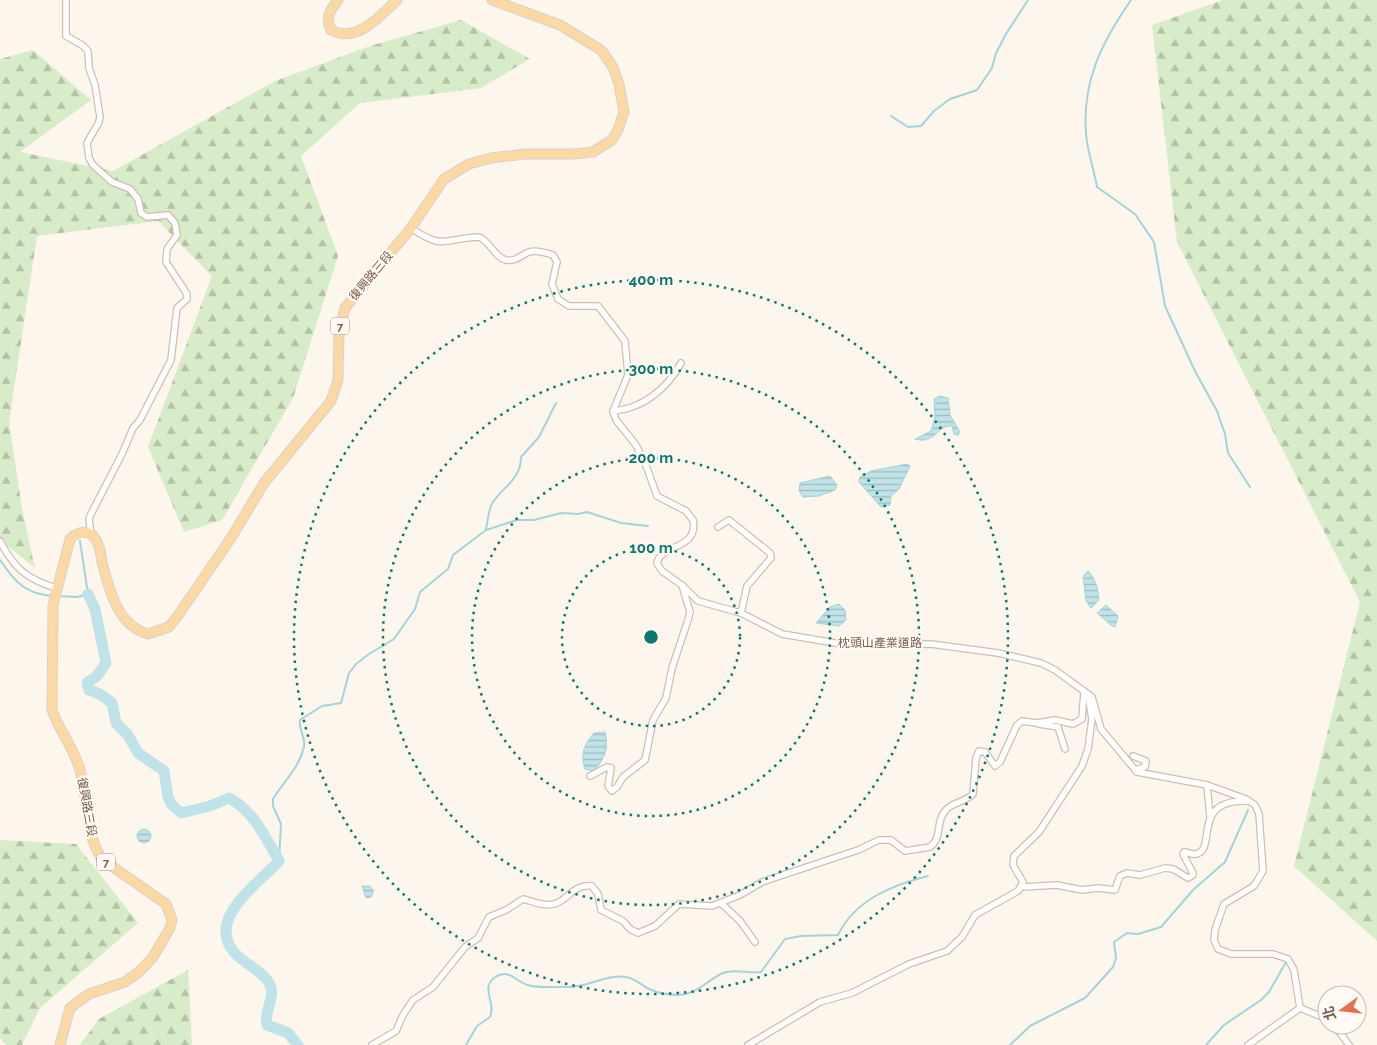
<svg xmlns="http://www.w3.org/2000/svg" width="1377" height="1045" font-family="Raleway,'Noto Sans TC',sans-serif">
	<defs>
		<pattern id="forest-firs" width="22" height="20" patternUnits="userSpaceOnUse" patternTransform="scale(1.25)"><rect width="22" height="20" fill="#d8ecc9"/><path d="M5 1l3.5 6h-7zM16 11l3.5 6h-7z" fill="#b4c2a5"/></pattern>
		<pattern id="water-rules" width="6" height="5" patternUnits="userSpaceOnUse" patternTransform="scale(1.25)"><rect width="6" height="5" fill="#bfe3e8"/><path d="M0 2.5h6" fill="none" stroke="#a0bbbe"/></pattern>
	</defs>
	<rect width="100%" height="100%" fill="#fdf6ec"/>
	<!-- forest -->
	<g fill="url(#forest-firs)">
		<polygon points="1223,0 1377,0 1377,941 1294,866 1360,602 1177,242 1152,25"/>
		<polygon points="461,20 530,59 481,88 360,103 301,156 338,256 293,398 222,520 184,532 148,447 212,276 158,221 37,236 9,422 22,509 35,568 0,540 0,59 33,50 91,100 20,152 113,171 275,81 370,46"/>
		<polygon points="0,840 76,844 138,923 40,1008 22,1045 6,1045 0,1038"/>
		<polygon points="188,970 192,1045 80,1045 99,1019"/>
	</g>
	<!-- water -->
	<g fill="url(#water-rules)" stroke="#a5d3da">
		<path d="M 940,396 L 948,398 L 950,415 L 960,432 L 958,435 L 954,434 L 952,426 C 936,425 936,445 915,439 L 931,431 L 935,417 L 934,399 Z"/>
		<polygon points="907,464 910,466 899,489 891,496 890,505 881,507 859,482 860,477 871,471"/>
		<polygon points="830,476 837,485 835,490 819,496 803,497 799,491 800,483"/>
		<path d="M 1088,571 C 1096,579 1098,589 1099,600 L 1091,608 L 1086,601 L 1083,576 Z"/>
		<polygon points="839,604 845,610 846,620 839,626 816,623 830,607"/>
		<polygon points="1106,605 1118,616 1115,627 1112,626 1097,613"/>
		<path d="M 605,732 C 609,749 605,758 594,771 L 585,769 C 580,755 584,744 594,733 Z"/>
		<circle cx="144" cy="836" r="7"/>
		<polygon points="362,886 370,886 374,891 371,897 366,898"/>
	</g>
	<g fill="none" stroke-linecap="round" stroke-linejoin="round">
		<!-- stream -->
		<g stroke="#a5d3da" stroke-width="2">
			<path d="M 1131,0 C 1102,42 1082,81 1086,133 C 1087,151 1094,169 1097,187 L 1135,214 L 1154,242 L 1165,306 L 1195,371 L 1217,411 L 1225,434 L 1228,453 L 1250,487"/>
			<polyline points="891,116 908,127 921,126 934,111 950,99 977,90 992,68 996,53 1006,34 1028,0"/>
			<path d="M 486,529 C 488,521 488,509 493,502 C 504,486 521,479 521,457 L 539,437 L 556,403"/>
			<path d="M 0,560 C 15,582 25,594 53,596"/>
			<polyline points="58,596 77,597 88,594 80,541"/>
			<path d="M 279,861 L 281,824 L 273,806 L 273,799 C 284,781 299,768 304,747 C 306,737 298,729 300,720 L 322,706 L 341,703 L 349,673 L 356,664 L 369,654 L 394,639 L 415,609 L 420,592 L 448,569 L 453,555 L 486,530 L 517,520 L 534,520 L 561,513 L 578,514 L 587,512 L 621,523 L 648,526"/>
			<path d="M 466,1045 L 477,1026 L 490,1017 C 497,1002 478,987 497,976 C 510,969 516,982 528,985 C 535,988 560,987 569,987 C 588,987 607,974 626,977 C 635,978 641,985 649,989 C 658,993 670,995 679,995 C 698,994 707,980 723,973 C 735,968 748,974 761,972 L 785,939 L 801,936 L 838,935 C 855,900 892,885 928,876"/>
			<polyline points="1010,1045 1030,1026 1085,998 1113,967 1116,958 1114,942 1127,933 1138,934 1161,927 1193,890 1225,862 1248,810"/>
			<polyline points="1206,1045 1224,1025 1261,1000 1269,992 1286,962"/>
		</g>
		<!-- river -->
		<path stroke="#bfe3e8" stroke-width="11" d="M 88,594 L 95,609 L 106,663 L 97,676 L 87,683 L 89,690 L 100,694 L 112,703 L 116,723 L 128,735 L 138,753 L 164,771 L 168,797 L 172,805 L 181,813 L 210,806 L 229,798 C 253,810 266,838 279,861 C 260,882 207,917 233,951 C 243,963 259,969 268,981 C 278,996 263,1011 267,1025 L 288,1033 L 298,1045"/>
		<!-- minor casing -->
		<g stroke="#d1beb0" stroke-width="8">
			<g id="minor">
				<polyline points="66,0 66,36 82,45 88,51 89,68 95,85 100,117 99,122 87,143 89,158 93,165 112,182 130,189 138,199 141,213 147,217 168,215 175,223 177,235 167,249 166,262 187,294 187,299 177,308 171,360 140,420 133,428 122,454 91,514 89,519 91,534"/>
				<path d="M 411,228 C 444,251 445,238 479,237 C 490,241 494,257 506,260 C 516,262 521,255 529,252 C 535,250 547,253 553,255 L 557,262 L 552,284 L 558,299 L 569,306 L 598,306 L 625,341 L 628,375 L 613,411 L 616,420 L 636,445 L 647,468 L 657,496 L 686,511 L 693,520 C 699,550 660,544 657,563 L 662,571 L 683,586 L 698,601 L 741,613 L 782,634 L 847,645 L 931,644 L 998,653 L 1041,663 L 1055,670 L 1092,697 L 1101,729 L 1137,772 L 1207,785 L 1246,799 L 1255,805 L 1259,814 L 1263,871 L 1254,886 L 1224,904 L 1215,930 L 1214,940 L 1218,949 L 1231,954 L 1273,954 L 1288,959 L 1294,970 L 1300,1008 L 1327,1019"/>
				<path d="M 613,411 C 642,409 667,389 681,363"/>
				<polyline points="718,527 729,520 770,553 771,558 747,586 741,613"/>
				<path d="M 0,541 C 14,568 26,579 56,588"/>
				<polyline points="1039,724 1058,727 1065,749"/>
				<polyline points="1133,756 1146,761 1145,767 1135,770"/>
				<polyline points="590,776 607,767 611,768 608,786 612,791 617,787 623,777 645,760 653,720 666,698 672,668 688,620 690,612 682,585"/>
				<polyline points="1207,785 1210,817"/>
				<path d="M 1022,887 L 1057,885 L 1082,890 L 1098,888 L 1115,890 L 1120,876 L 1127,873 L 1140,875 L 1165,868 L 1173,869 L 1188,878 L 1193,875 L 1193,873 L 1183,854 L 1184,852 C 1188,852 1192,855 1196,854 C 1218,850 1189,798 1249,801"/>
				<polyline points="721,903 740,921 755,942"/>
				<polyline points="1334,1025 1349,1045"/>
				<path d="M 372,1045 L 396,1031 L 403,1015 L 413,1000 L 433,987 L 465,947 L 478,938 L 489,917 L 506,910 L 523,899 C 533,901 543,907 554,904 C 568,901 572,884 592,886 L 598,894 L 601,910 L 623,921 L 630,929 L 638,933 L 655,926 L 679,904 L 712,906 L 740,895 L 762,882 L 858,850 L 879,840 L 891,840 L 905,851 L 930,847 C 942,838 936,825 943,814 C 949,802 965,803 973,794 L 976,758 L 979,751 L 985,752 L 995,766 L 1000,762 L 1017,725 L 1022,721 L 1037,723 L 1055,720 L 1073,724 L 1082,719 L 1084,691"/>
				<polyline points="748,1045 820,1002 852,993 909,964 947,951 962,937 975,915 1018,891 1023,882 1013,865 1014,856 1039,832 1082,766 1088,749 1092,719 1088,694"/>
				<polyline points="1248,1045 1300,1008"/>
			</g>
		</g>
		<!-- primary casing -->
		<g stroke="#dad1cd" stroke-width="11">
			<g id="primary">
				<path d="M 338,0 C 330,10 325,18 331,30 C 357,44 380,16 397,0"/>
				<path d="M 60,1045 L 70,1008 L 89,994 L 125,982 L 140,971 L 153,957 L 170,928 L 172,920 L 166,904 L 103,860 C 83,833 89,798 79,767 C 73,747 59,730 52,710 L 53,605 L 70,539 C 78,531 90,529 96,540 C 100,546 101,555 102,562 C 109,589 117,625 148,634 L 169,627 L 179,614 L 231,538 L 264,483 L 331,401 L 338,380 L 339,332 L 345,308 L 411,228 L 444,179 L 469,164 L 491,158 L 525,154 L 574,154 L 593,152 L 612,140 L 618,130 L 624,112 L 619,84 L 613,67 L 601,50 L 560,25 L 492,0"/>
			</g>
		</g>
		<!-- minor -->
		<use href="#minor" stroke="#fff" stroke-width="5.5"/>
		<!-- primary -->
		<use href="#primary" stroke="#fbd9a5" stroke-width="9"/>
	</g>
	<!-- distance rings -->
	<g fill="none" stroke="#0f766e" stroke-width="2.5" stroke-dasharray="2.5 5">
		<circle cx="651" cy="637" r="89"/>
		<circle cx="651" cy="637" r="179"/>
		<circle cx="651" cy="637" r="268"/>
		<circle cx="651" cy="637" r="357"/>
	</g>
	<g text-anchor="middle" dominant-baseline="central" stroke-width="4.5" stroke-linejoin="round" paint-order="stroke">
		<!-- shield labels -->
		<g fill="#fffaf3" stroke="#a28b7f" stroke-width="1">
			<rect x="331" y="317.5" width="18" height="17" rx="4"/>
			<rect x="97" y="853.5" width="18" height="17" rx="4"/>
		</g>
		<g font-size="11" font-weight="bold" fill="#7a5c4d">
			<text x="340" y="326">7</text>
			<text x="106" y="862">7</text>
		</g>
		<!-- street labels -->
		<g font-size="12" fill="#7a5c4d" stroke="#fffaf3">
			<text transform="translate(371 276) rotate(-50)">復興路三段</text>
			<text x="880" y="643">枕頭山產業道路</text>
			<text transform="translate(87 807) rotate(80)">復興路三段</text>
		</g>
	</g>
	<circle cx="651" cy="637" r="8" fill="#0f766e" stroke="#fffaf3" stroke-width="2.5"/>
	<g font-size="15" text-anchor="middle" font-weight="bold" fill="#0f766e" stroke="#fffaf3" stroke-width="4.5" stroke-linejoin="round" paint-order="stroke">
		<text x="651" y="285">400 m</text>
		<text x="651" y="374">300 m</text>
		<text x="651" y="463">200 m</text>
		<text x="651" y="553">100 m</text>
	</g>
	<!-- north arrow -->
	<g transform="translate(1342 1010) rotate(255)"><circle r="24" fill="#fffaf3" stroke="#cabbb1"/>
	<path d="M0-4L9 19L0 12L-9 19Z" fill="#e76f51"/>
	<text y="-8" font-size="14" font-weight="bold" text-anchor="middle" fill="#7a5c4d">北</text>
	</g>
</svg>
